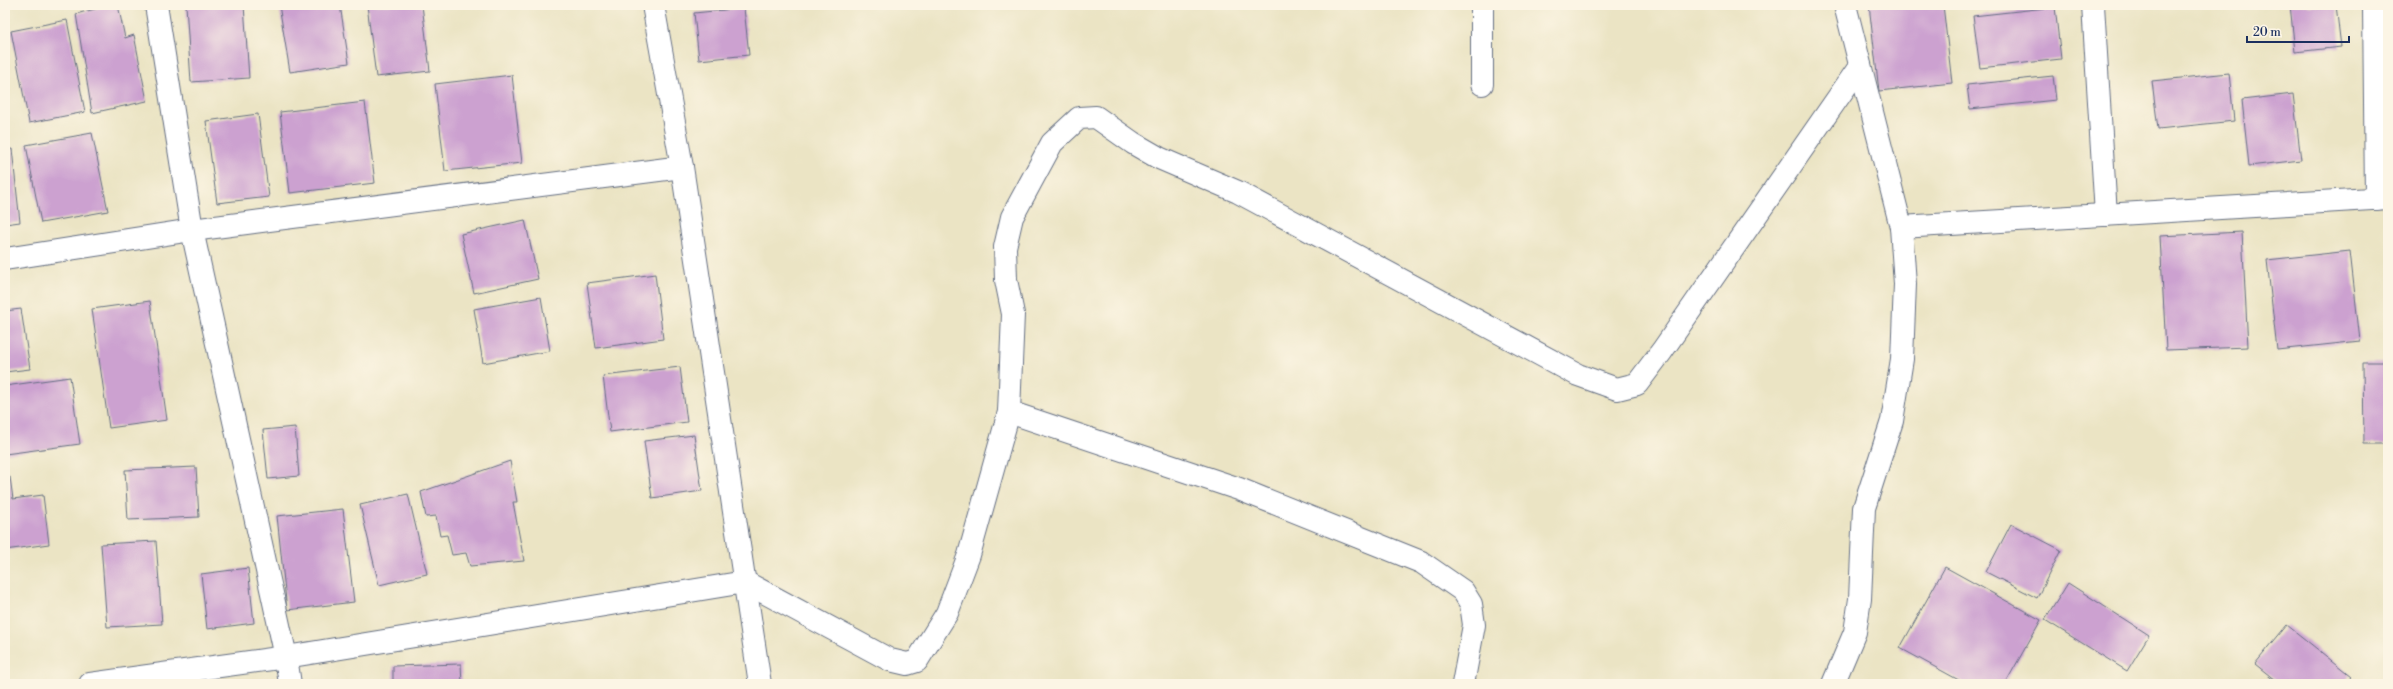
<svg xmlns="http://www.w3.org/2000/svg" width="2393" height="689" font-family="'Libre Bodoni',serif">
	<rect width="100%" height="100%" fill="#fcf5e5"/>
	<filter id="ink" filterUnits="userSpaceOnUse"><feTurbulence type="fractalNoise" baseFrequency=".025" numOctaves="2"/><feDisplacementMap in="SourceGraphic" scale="8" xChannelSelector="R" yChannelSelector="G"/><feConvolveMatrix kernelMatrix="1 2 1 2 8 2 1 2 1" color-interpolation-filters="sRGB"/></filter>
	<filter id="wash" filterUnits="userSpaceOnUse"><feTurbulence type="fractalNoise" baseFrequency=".012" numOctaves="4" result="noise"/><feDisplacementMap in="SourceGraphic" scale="16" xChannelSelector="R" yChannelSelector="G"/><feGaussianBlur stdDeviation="0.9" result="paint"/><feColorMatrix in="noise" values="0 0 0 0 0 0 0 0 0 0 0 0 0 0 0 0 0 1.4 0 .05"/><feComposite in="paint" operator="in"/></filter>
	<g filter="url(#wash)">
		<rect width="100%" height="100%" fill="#ebe4c4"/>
		<g id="blocks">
			<!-- building -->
			<g fill="#cca1d0">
				<polygon points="110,5 118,5 125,38 134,35 147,101 92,113 76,14"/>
				<polygon points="186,5 244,5 249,78 191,82"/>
				<polygon points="279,5 340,5 349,63 290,72"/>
				<polygon points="367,5 422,5 430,71 376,77"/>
				<polygon points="1869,5 1943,5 1952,83 1879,91"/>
				<polygon points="2290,5 2336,5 2341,47 2295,52"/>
				<polygon points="2055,7 2061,59 1980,68 1973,16"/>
				<polygon points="744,8 749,55 699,60 694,13"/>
				<polygon points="67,20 85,112 29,123 11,31"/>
				<polygon points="2229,73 2234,121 2158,129 2152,81"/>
				<polygon points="512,75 522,163 445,171 435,84"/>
				<polygon points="2053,76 2056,100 1970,109 1967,85"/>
				<polygon points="2293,94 2301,160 2249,166 2242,100"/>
				<polygon points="365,102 375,183 290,193 280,112"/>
				<polygon points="258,114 269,197 217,203 206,121"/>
				<polygon points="92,133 108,211 41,223 26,145"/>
				<polygon points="12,149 20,222 5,224 5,150"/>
				<polygon points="525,220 538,279 474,293 461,234"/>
				<polygon points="2242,232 2248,347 2166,350 2160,236"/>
				<polygon points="2350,251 2360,341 2277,350 2267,260"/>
				<polygon points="655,274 663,339 596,348 587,283"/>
				<polygon points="541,297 550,351 483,363 474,309"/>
				<polygon points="150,301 167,420 109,428 92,309"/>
				<polygon points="21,309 30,369 5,372 5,311"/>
				<polygon points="2363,362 2388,362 2388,444 2364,444"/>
				<polygon points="680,367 687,422 610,432 603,376"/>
				<polygon points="70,377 80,444 5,454 5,386"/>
				<polygon points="295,427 299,476 268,479 263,430"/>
				<polygon points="694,435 702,491 652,498 644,441"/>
				<polygon points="510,461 517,502 513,502 524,561 470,566 466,553 452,555 447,535 440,536 436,516 426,517 421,492"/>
				<polygon points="196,467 199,517 128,520 125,470"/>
				<polygon points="10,477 13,499 43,495 49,544 5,550 5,478"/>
				<polygon points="408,494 427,574 379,585 360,505"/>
				<polygon points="343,509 354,602 287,610 277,516"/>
				<polygon points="2011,524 2061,550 2037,598 1986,572"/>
				<polygon points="156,541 162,624 107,627 101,544"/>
				<polygon points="1945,567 2041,620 2005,684 1966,684 1900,648"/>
				<polygon points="248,568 254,623 207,629 201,574"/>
				<polygon points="2068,583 2149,635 2127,671 2045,620"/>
				<polygon points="2287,625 2351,676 2344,684 2280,684 2255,664"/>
				<polygon points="461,664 462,684 393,684 393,666"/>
			</g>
		</g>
	</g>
	<g filter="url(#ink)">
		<use href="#blocks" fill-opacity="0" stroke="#646e82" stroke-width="1"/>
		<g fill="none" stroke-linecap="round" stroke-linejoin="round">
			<!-- minor casing -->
			<g stroke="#646e82" stroke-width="24">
				<g id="minor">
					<polyline points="156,5 192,230 286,657 290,684"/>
					<polyline points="653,5 682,167 760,684"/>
					<polyline points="2093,5 2106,215"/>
					<polyline points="2374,5 2376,199"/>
					<polyline points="1482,84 1482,5"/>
					<polyline points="1901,227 2388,198"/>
					<polyline points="5,259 192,230 682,167"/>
					<polyline points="1009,412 1239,489 1421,562 1463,591 1471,604 1474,625 1463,684"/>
					<polyline points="90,684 286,657 745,582 890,660 907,664 917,661 947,613 969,555 1009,412 1013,314 1006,280 1005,247 1012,217 1052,143 1079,118 1096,117 1133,143 1159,158 1238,192 1578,375 1617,389 1637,384 1662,351 1860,66"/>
					<polyline points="1833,684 1855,632 1860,599 1864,508 1892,421 1902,359 1905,284 1901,227 1845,5"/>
				</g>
			</g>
			<!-- minor -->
			<use href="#minor" stroke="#fff" stroke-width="22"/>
		</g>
	</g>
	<!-- margin -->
	<rect width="2393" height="689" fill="none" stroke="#fcf5e5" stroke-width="20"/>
	<!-- scale -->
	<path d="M2247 36v6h102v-6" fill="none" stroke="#1b2f5e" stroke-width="2"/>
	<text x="2253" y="36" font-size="12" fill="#1b2f5e" stroke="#fcf5e5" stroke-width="3" paint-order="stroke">20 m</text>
</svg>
